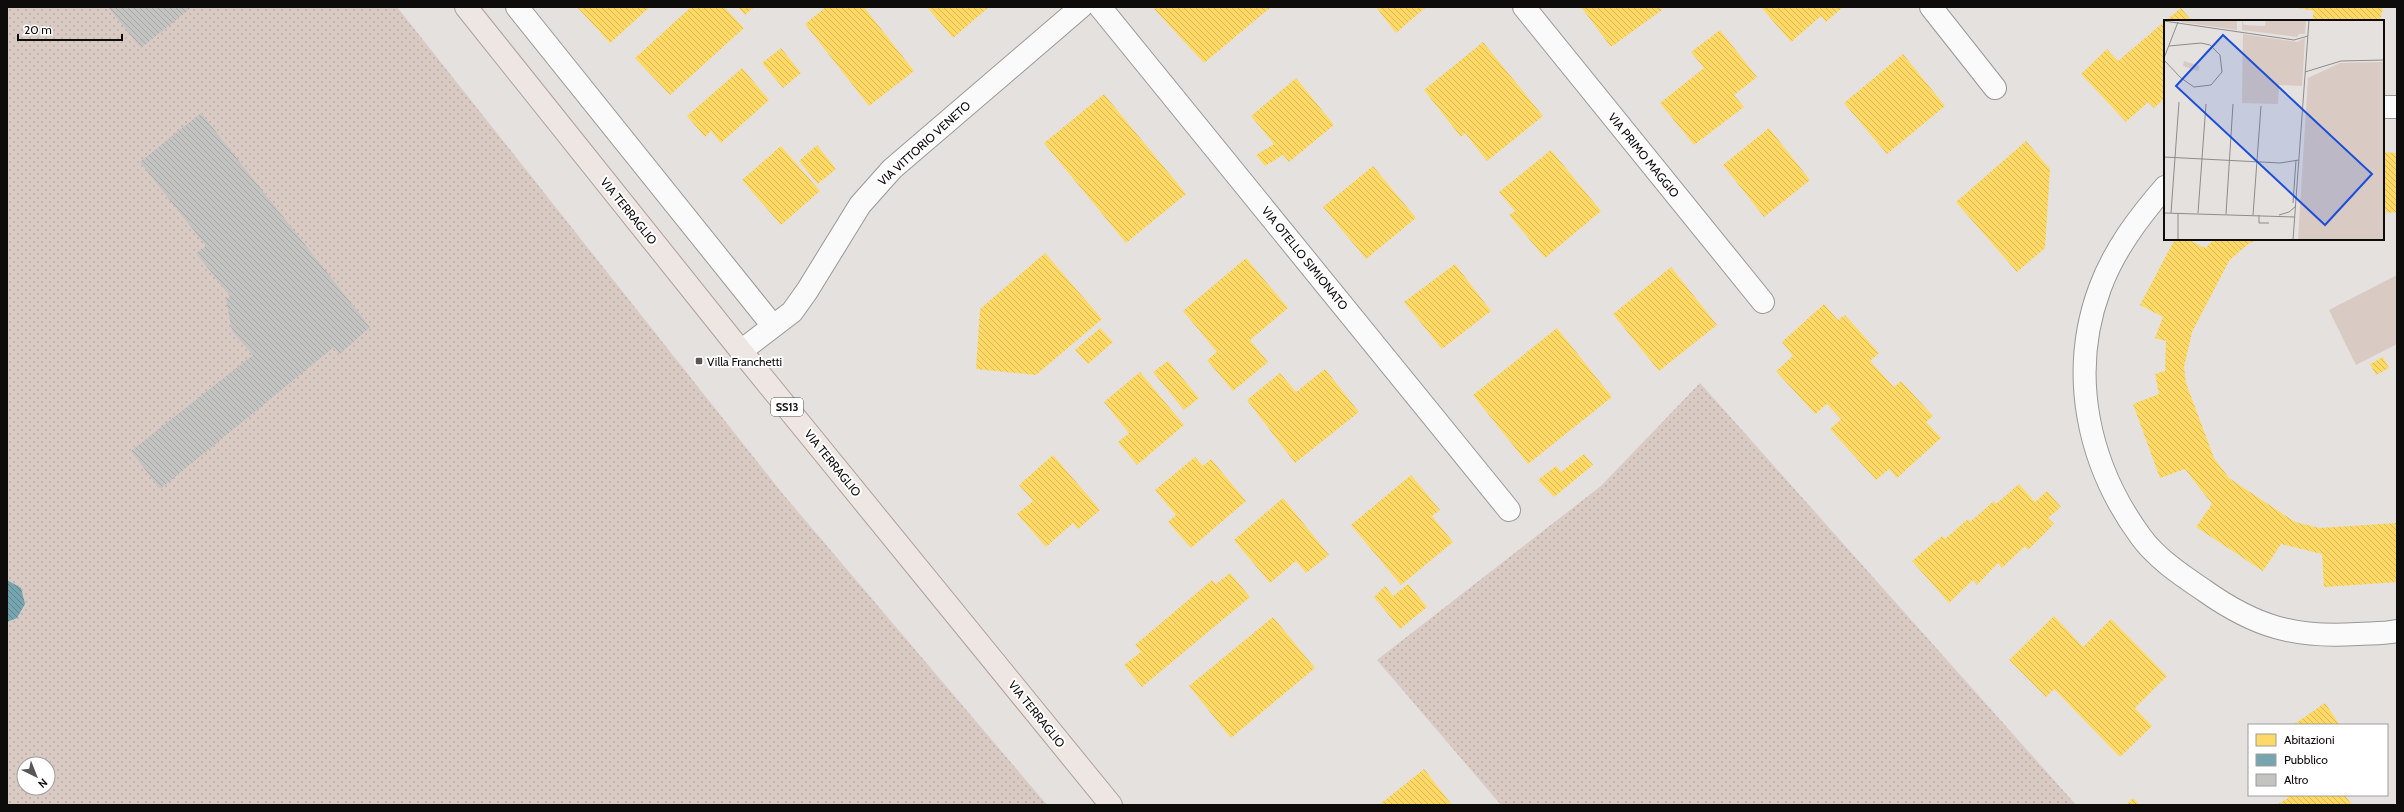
<svg xmlns="http://www.w3.org/2000/svg" width="2404" height="812" font-family="Cabin,sans-serif">
	<defs>
		<pattern id="grass-dots" width="8" height="8" patternUnits="userSpaceOnUse"><rect width="8" height="8" fill="#d9cac3"/><path d="M2 2h.1M6 6h.1" fill="none" stroke="#b9aca6" stroke-width="1.8" stroke-linecap="round"/></pattern>
		<pattern id="homes-back-hatch" width="6" height="6" patternUnits="userSpaceOnUse"><rect width="6" height="6" fill="#ffd966"/><path d="M-1 5l2 2M0 0l6 6M5-1l2 2" fill="none" stroke="#d9b957"/></pattern>
		<pattern id="public-back-hatch" width="6" height="6" patternUnits="userSpaceOnUse"><rect width="6" height="6" fill="#76a5af"/><path d="M-1 5l2 2M0 0l6 6M5-1l2 2" fill="none" stroke="#5f858d"/></pattern>
		<pattern id="building-back-hatch" width="6" height="6" patternUnits="userSpaceOnUse"><rect width="6" height="6" fill="#c3c3c2"/><path d="M-1 5l2 2M0 0l6 6M5-1l2 2" fill="none" stroke="#a6a6a5"/></pattern>
	</defs>
	<rect width="100%" height="100%" fill="#e4e1df"/>
	<!-- grass -->
	<g fill="url(#grass-dots)" fill-rule="evenodd">
		<path d="M 7,7 L 397,7 L 782,493 L 1047,805 L 7,805 ZM 24,764 L 48,764 L 48,788 L 24,788 Z"/>
		<polygon points="1700,383 2076,805 1501,805 1377,660 1601,486"/>
	</g>
	<!-- pitch -->
	<polygon fill="#d9cac3" points="2397,275 2397,344 2356,365 2329,310"/>
	<!-- homes -->
	<g fill="url(#homes-back-hatch)">
		<polygon points="577,7 650,7 610,43"/>
		<polygon points="691,7 724,7 744,28 670,95 635,58"/>
		<polygon points="738,7 754,7 745,15"/>
		<polygon points="826,7 864,7 914,71 869,106 805,24"/>
		<polygon points="927,7 989,7 953,38"/>
		<polygon points="1157,7 1271,7 1204,63 1154,9"/>
		<polygon points="1376,7 1426,7 1396,33"/>
		<polygon points="1581,7 1659,7 1662,10 1611,47"/>
		<polygon points="1761,7 1843,7 1826,22 1821,16 1791,42"/>
		<polygon points="2383,7 2380,21 2312,21 2314,11 2298,8"/>
		<polygon points="2181,8 2192,21 2165,21"/>
		<polygon points="2165,21 2165,98 2154,108 2148,102 2126,122 2081,74 2107,49 2118,61"/>
		<polygon points="1720,30 1757,77 1734,95 1744,107 1694,145 1660,103 1704,68 1691,52"/>
		<polygon points="1483,42 1543,116 1487,161 1465,133 1461,137 1424,90"/>
		<polygon points="781,48 801,73 783,88 762,63"/>
		<polygon points="1903,54 1945,106 1887,154 1844,103"/>
		<polygon points="742,68 769,100 721,143 711,131 705,137 687,116"/>
		<polygon points="1296,78 1334,125 1289,162 1283,155 1265,166 1256,155 1274,144 1251,116"/>
		<polygon points="1104,94 1186,194 1126,243 1044,143"/>
		<polygon points="1769,128 1810,180 1764,217 1723,165"/>
		<polygon points="2026,141 2050,169 2045,248 2017,272 1956,202"/>
		<polygon points="817,145 836,169 818,184 799,161"/>
		<polygon points="781,146 820,191 781,225 742,180"/>
		<polygon points="1551,150 1601,211 1545,258 1509,215 1515,211 1499,192"/>
		<polygon points="2383,152 2397,153 2397,213 2383,212"/>
		<polygon points="1373,166 1416,218 1366,259 1323,207"/>
		<polygon points="2175,239 2187,239 2205,248 2215,239 2260,239 2248,244 2229,261 2192,332 2184,367 2186,383 2214,458 2229,478 2295,522 2320,528 2397,523 2397,582 2324,587 2322,554 2281,544 2263,571 2196,527 2212,504 2185,469 2160,478 2133,404 2159,394 2155,374 2165,371 2166,341 2155,338 2163,317 2140,305"/>
		<polygon points="1045,253 1102,319 1036,375 976,369 980,309"/>
		<polygon points="1246,258 1288,308 1250,340 1268,362 1233,391 1207,360 1217,352 1183,311"/>
		<polygon points="1455,264 1491,311 1442,349 1404,302"/>
		<polygon points="1671,267 1717,325 1659,371 1613,314"/>
		<polygon points="1824,304 1838,320 1845,315 1879,353 1870,361 1894,387 1901,381 1933,416 1926,422 1941,438 1897,478 1889,469 1876,480 1830,429 1841,419 1827,404 1815,414 1776,371 1793,356 1782,342"/>
		<polygon points="1100,328 1113,342 1088,364 1075,350"/>
		<polygon points="1557,328 1612,397 1528,464 1473,395"/>
		<polygon points="2383,357 2389,368 2376,375 2370,364"/>
		<polygon points="1168,361 1199,398 1184,410 1153,372"/>
		<polygon points="1325,369 1359,412 1295,463 1247,400 1280,373 1296,392"/>
		<polygon points="1140,372 1184,425 1137,465 1118,442 1129,433 1104,402"/>
		<polygon points="1584,454 1593,465 1554,497 1538,480 1556,466 1561,472"/>
		<polygon points="1053,455 1100,510 1078,529 1073,523 1046,547 1017,514 1033,501 1019,485"/>
		<polygon points="1195,457 1203,466 1211,459 1246,501 1191,548 1168,522 1176,515 1155,490"/>
		<polygon points="1411,475 1440,510 1432,516 1453,542 1401,585 1351,525"/>
		<polygon points="2019,484 2035,502 2047,491 2061,507 2048,518 2054,524 2028,550 2025,546 2002,568 1998,563 1977,585 1973,580 1949,603 1912,561 1942,536 1945,539 1968,519 1970,522 1994,501 1996,504"/>
		<polygon points="1283,498 1329,555 1306,573 1296,561 1270,583 1234,540"/>
		<polygon points="1230,573 1250,597 1142,687 1124,665 1141,652 1135,645 1212,580 1216,584"/>
		<polygon points="1408,584 1427,607 1400,629 1374,597 1385,586 1393,596"/>
		<polygon points="2054,616 2083,647 2111,619 2167,676 2135,708 2152,726 2120,757 2054,689 2046,697 2009,660"/>
		<polygon points="1273,617 1315,668 1231,738 1189,686"/>
		<polygon points="2325,703 2340,725 2293,725"/>
		<polygon points="1424,769 1452,805 1379,805"/>
		<polygon points="2286,795 2345,795 2352,805 2277,805 2288,798"/>
		<polygon points="2133,798 2140,805 2126,805"/>
	</g>
	<!-- public -->
	<polygon fill="url(#public-back-hatch)" points="7,580 21,588 25,604 17,618 7,622"/>
	<!-- building -->
	<g fill="url(#building-back-hatch)">
		<polygon points="108,7 192,7 141,48"/>
		<polygon points="201,113 370,327 340,354 334,347 160,489 131,451 253,355 232,331 226,299 230,296 196,253 206,246 140,162"/>
	</g>
	<g fill="none" stroke-linecap="round" stroke-linejoin="round">
		<!-- minor casing -->
		<g stroke="#9a9896" stroke-width="24">
			<g id="minor">
				<polyline points="517,7 773,326"/>
				<polyline points="1100,7 1509,510"/>
				<polyline points="1524,7 1763,302"/>
				<polyline points="1931,7 1995,88"/>
				<polyline points="2383,107 2397,107"/>
				<path d="M 2165,187 C 2139,217 2114,250 2100,288 C 2068,374 2088,465 2141,537 C 2157,559 2183,576 2205,591 C 2256,627 2295,638 2357,634 C 2370,633 2384,634 2397,631"/>
				<polyline points="741,351 792,312 807,291 860,205 892,169 1081,7"/>
			</g>
		</g>
		<!-- major casing -->
		<g stroke="#aea099" stroke-width="24">
			<polyline id="major" points="466,7 741,351 1111,805"/>
		</g>
		<!-- minor -->
		<use href="#minor" stroke="#fbfafa" stroke-width="22"/>
		<!-- major -->
		<use href="#major" stroke="#eee6e2" stroke-width="22"/>
	</g>
	<!-- markers -->
	<rect fill="#595755" stroke="#fff" stroke-width="1.5" x="695" y="357" width="8" height="8" rx="2"/>
	<g text-anchor="middle" dominant-baseline="central" stroke-width="4" stroke-linejoin="round" paint-order="stroke">
		<!-- shield labels -->
		<rect fill="#fff" stroke="#565554" stroke-width="1" x="771" y="398" width="32" height="18" rx="3"/>
		<g font-size="11" font-weight="bold" fill="#0e0c0b">
			<text x="787" y="407">SS13</text>
		</g>
		<!-- street labels -->
		<g font-size="12" fill="#0e0c0b" stroke="#fff">
			<text transform="translate(924 143) rotate(-42)">VIA VITTORIO VENETO</text>
			<text transform="translate(1644 155) rotate(51)">VIA PRIMO MAGGIO</text>
			<text transform="translate(629 211) rotate(51)">VIA TERRAGLIO</text>
			<text transform="translate(1305 258) rotate(51)">VIA OTELLO SIMIONATO</text>
			<text transform="translate(833 463) rotate(51)">VIA TERRAGLIO</text>
			<text transform="translate(1037 714) rotate(51)">VIA TERRAGLIO</text>
		</g>
		<!-- poi labels -->
		<g font-size="12" fill="#0e0c0b" stroke="#fff" text-anchor="start">
			<text x="707" y="361">Villa Franchetti</text>
		</g>
	</g>
	<!-- overview -->
	<g transform="translate(2164 20)">
		<rect width="220" height="220" fill="#e4e1df"/>
		<path d="M 78,0 L 80,5 L 101,6 L 102,0 L 142,0 L 141,14 L 135,14 L 133,17 L 78,10 ZM 79,14 L 133,22 L 141,18 L 138,66 L 115,65 L 114,84 L 78,83 ZM 220,42 L 220,220 L 134,220 L 144,58 L 176,43 Z" fill="#d9cac3"/>
		<path d="M 17,0 L 73,0 L 73,10 L 17,2 Z" fill="#d9cac3"/>
		<path d="M 20,41 L 36,46 L 34,51 L 19,46 Z" fill="#d9cac3"/>
		<path fill="none" stroke="#8e8c8a" stroke-width="1" d="M 0,1 L 130,20 L 144,16M 0,38 L 14,2M 0,40 L 17,58 L 30,67 L 47,65 L 58,52 L 56,35 L 46,25 L 37,23 L 5,26M 141,52 L 177,41 L 220,40M 0,137 L 116,143 L 135,140M 129,183 L 132,140M 0,193 L 131,197M 7,193 L 15,82M 34,193 L 42,84M 62,194 L 69,84M 89,195 L 97,86M 95,195 L 95,203 L 105,203M 115,195 L 125,192 L 132,186M 14,220 L 14,193M 129,220 L 145,0"/>
		<path fill="#1d4ed8" fill-opacity="0.15" stroke="#1d4ed8" stroke-width="2" d="M 59,15 L 208,154 L 161,205 L 12,66 Z"/>
		<rect width="220" height="220" fill="none" stroke="#0e0c0b" stroke-width="2"/>
	</g>
	<!-- border -->
	<rect width="2404" height="812" fill="none" stroke="#0e0c0b" stroke-width="16"/>
	<!-- legend -->
	<rect x="2248" y="724" width="140" height="72" fill="#ffffff" stroke="#9f9e9d"/>
	<rect x="2256" y="734" width="20" height="12" fill="#ffd966" stroke="#9f9e9d"/>
	<text x="2284" y="744" font-size="12" fill="#0e0c0b">Abitazioni</text>
	<rect x="2256" y="754" width="20" height="12" fill="#76a5af" stroke="#9f9e9d"/>
	<text x="2284" y="764" font-size="12" fill="#0e0c0b">Pubblico</text>
	<rect x="2256" y="774" width="20" height="12" fill="#c3c3c2" stroke="#9f9e9d"/>
	<text x="2284" y="784" font-size="12" fill="#0e0c0b">Altro</text>
	<!-- north arrow -->
	<g transform="translate(36 776) rotate(137)"><circle r="19" fill="#ffffff" stroke="#9f9e9d"/>
	<path d="M0-3L7 15L0 10L-7 15Z" fill="#595755"/>
	<text y="-6" font-size="11" font-weight="bold" text-anchor="middle" fill="#0e0c0b">N</text>
	</g>
	<!-- scale -->
	<path d="M18 34v6h104v-6" fill="none" stroke="#0e0c0b" stroke-width="2"/>
	<text x="24" y="34" font-size="12" fill="#0e0c0b" stroke="#ffffff" stroke-width="3" paint-order="stroke">20 m</text>
</svg>
